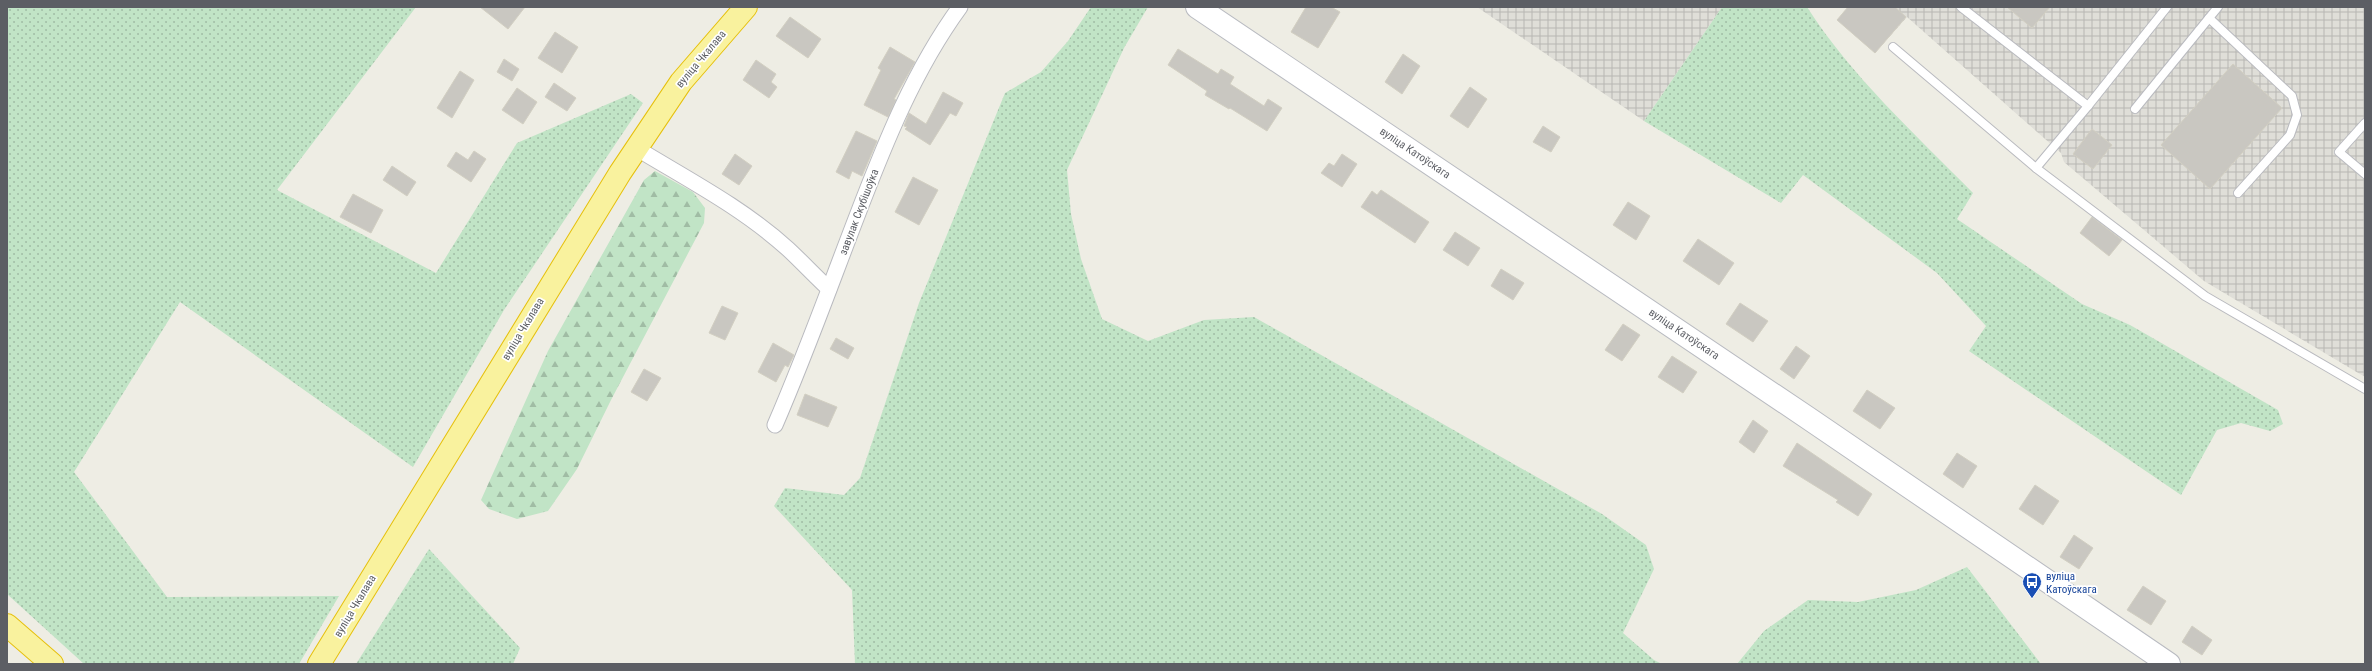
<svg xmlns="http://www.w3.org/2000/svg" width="2372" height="671" font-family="'Roboto Condensed',sans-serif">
	<defs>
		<pattern id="industrial-grid" width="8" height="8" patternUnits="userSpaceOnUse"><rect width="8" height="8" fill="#dfded8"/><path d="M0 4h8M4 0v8" fill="none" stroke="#b8b7b3"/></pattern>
		<pattern id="grass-dots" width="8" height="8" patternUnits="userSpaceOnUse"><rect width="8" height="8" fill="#c1e4c6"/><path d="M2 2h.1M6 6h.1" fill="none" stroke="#a0bca4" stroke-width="1.8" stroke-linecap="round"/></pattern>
		<pattern id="forest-firs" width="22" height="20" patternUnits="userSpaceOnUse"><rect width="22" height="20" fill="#c1e4c6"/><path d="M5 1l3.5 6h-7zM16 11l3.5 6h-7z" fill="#a0bca4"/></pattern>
	</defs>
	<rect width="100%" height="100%" fill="#eeede4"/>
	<!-- industrial -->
	<g fill="url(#industrial-grid)">
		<polygon points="1477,7 1722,7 1644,121"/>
		<polygon points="1848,7 2365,7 2365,377 2204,281 2064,162 2061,153 1907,17 1875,53 1837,20"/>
	</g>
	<!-- grass -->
	<g fill="url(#grass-dots)">
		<polygon points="7,7 416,7 277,190 436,273 517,143 631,94 643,103 504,310 413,467 180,302 74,472 167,597 339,596 299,664 84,664 7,594"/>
		<polygon points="1091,7 1148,7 1124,48 1067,170 1071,214 1081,259 1102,319 1148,341 1204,320 1254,317 1602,514 1646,545 1654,569 1623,633 1654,660 1662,664 855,664 852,590 774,506 785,488 844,495 860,478 919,303 1005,93 1041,72 1068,41"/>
		<path d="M 1722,7 L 1807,7 C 1851,76 1916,135 1973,193 L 1957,219 L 2082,304 L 2130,325 L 2278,410 L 2283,424 L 2270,431 L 2241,423 L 2217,430 L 2181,495 L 1969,351 L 1986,326 L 1937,273 L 1803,175 L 1781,203 L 1644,121 Z"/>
		<polygon points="429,549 520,648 513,664 356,664"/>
		<polygon points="1967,567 2041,664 1737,664 1764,631 1808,600 1858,602 1916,590"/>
	</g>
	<!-- forest -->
	<polygon fill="url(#forest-firs)" points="655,171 693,192 705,208 704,223 611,400 577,469 548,511 517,519 489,509 481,500 548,351 644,180"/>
	<!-- building -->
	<g fill="#c9c7c1" stroke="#d2cfc2">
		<polygon points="480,7 525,7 508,29"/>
		<polygon points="1306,7 1331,7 1340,12 1318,48 1291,32"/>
		<polygon points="1848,7 1895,7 1906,17 1875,53 1837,20"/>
		<polygon points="2007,7 2050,7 2032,28"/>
		<polygon points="790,17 821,39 808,58 776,36"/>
		<polygon points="555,32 578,47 562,73 538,58"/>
		<polygon points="890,47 915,62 894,99 896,100 888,117 864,105 881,70 878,68"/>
		<polygon points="1178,49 1218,74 1221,69 1234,77 1230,84 1264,106 1268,99 1282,108 1267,131 1230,108 1229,109 1205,95 1207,91 1168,65"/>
		<polygon points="1403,54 1420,66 1402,94 1385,82"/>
		<polygon points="504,59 519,69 512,81 497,72"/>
		<polygon points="756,60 776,74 771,82 777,87 769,98 743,80"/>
		<polygon points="2233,64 2282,108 2210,189 2161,145"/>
		<polygon points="460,71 474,80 452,118 437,108"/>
		<polygon points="554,83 576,98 567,111 545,97"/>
		<polygon points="1470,87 1487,99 1468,128 1450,116"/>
		<polygon points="517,88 537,102 523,124 502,110"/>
		<polygon points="943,92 963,103 956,116 950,113 930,145 905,129 907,127 904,126 909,113 926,124"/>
		<polygon points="1543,126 1560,137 1551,152 1533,142"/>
		<polygon points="2092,129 2112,145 2093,169 2073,154"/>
		<polygon points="856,131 877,141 862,176 852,171 849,179 836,172"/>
		<polygon points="474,151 486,159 471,182 447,166 456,152 468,160"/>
		<polygon points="735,154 752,166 739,185 722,174"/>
		<polygon points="1342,154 1357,164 1342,187 1321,173 1329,163 1334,166"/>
		<polygon points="392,166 416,182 407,196 383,180"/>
		<polygon points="913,177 938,190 919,225 895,212"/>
		<polygon points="1381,190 1429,222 1415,243 1361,207 1372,191 1377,195"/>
		<polygon points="353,194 383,210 371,233 340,217"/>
		<polygon points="1628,202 1650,216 1636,240 1613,225"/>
		<polygon points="2092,217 2122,240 2109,256 2080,233"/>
		<polygon points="1455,232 1480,248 1468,266 1443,250"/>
		<polygon points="1698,239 1734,263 1719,285 1683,261"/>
		<polygon points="1501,269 1524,283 1513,300 1491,286"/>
		<polygon points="1740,303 1768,321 1753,342 1726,324"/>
		<polygon points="722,306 738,313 725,340 709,333"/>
		<polygon points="1623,324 1640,335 1622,361 1605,350"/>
		<polygon points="836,338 854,348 848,359 830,349"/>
		<polygon points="773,343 794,355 788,367 785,365 776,382 758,372"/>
		<polygon points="1796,346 1810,356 1794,379 1780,369"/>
		<polygon points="1672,356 1697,372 1683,393 1658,377"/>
		<polygon points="644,369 661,378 647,401 631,392"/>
		<polygon points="1867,390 1895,408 1880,429 1853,411"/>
		<polygon points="805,394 837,407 828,427 797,415"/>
		<polygon points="1753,420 1768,431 1754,453 1739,442"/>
		<polygon points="1797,443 1872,494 1858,516 1836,502 1838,500 1783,466"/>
		<polygon points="1957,453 1977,466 1963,488 1943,474"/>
		<polygon points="2035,485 2059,501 2043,525 2019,509"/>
		<polygon points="2074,535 2093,548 2079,569 2060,557"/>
		<polygon points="2143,586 2166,601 2151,625 2127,610"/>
		<polygon points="2192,626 2212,640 2202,655 2182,642"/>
	</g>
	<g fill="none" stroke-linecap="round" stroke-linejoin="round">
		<!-- service casing -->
		<g stroke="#b9babf" stroke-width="10">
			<g id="service">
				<polyline points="1961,7 2088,106 2167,7"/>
				<polyline points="2209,18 2292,96 2297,115 2290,135 2238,193"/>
				<polyline points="1893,47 2036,168 2205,296 2365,389"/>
				<polyline points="2135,109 2218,7"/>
				<polyline points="2365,123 2339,152 2365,174"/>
				<polyline points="2036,168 2088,106"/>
			</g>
		</g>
		<!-- minor casing -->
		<g stroke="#b9babf" stroke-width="17">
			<g id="minor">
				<path d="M 636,148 C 687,179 743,208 788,249 C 802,262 815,276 829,289"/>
				<path d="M 775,425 C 805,356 830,286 857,216 C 885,143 914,70 960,7"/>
			</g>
		</g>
		<!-- secondary casing -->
		<g stroke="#b9bbc1" stroke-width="24">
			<polyline id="secondary" points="1197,7 1808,418 2169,664"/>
		</g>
		<!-- trunk casing -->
		<g stroke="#e6c00c" stroke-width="24">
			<g id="trunk">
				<polyline points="7,625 52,664"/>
				<polyline points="319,664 620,173 681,82 746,7"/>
			</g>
		</g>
		<!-- service -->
		<use href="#service" stroke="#fff" stroke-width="8"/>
		<!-- minor -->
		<use href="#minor" stroke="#fff" stroke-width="15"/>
		<!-- secondary -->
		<use href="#secondary" stroke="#fff" stroke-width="22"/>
		<!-- trunk -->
		<use href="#trunk" stroke="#f9f29e" stroke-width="22"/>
	</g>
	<!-- icons -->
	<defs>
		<g id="bus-pin" transform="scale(1)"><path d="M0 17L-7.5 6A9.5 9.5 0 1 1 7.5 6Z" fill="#1a4fb4" stroke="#fff"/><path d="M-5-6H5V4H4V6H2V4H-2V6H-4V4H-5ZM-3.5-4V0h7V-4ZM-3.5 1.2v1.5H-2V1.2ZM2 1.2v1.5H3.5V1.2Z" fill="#fff"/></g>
	</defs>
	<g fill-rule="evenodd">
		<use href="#bus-pin" x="2032" y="582"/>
	</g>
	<g text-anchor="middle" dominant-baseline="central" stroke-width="3.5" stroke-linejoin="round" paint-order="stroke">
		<!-- street labels -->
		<g font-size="11" fill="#5c5e64" stroke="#fff">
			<text transform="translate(701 59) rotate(-50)">вуліца Чкалава</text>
			<text transform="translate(1415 153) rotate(34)">вуліца Катоўскага</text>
			<text transform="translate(859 212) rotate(-69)">завулак Скубішоўка</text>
			<text transform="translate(523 329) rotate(-59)">вуліца Чкалава</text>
			<text transform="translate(1684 334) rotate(34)">вуліца Катоўскага</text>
			<text transform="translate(355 606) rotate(-59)">вуліца Чкалава</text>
		</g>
		<!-- transit labels -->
		<g font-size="11" fill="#164399" stroke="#fff" text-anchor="start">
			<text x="2046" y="576">вуліца<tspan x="2046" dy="13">Катоўскага</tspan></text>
		</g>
	</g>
	<!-- border -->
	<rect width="2372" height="671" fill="none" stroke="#5c5e64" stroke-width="16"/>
</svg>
